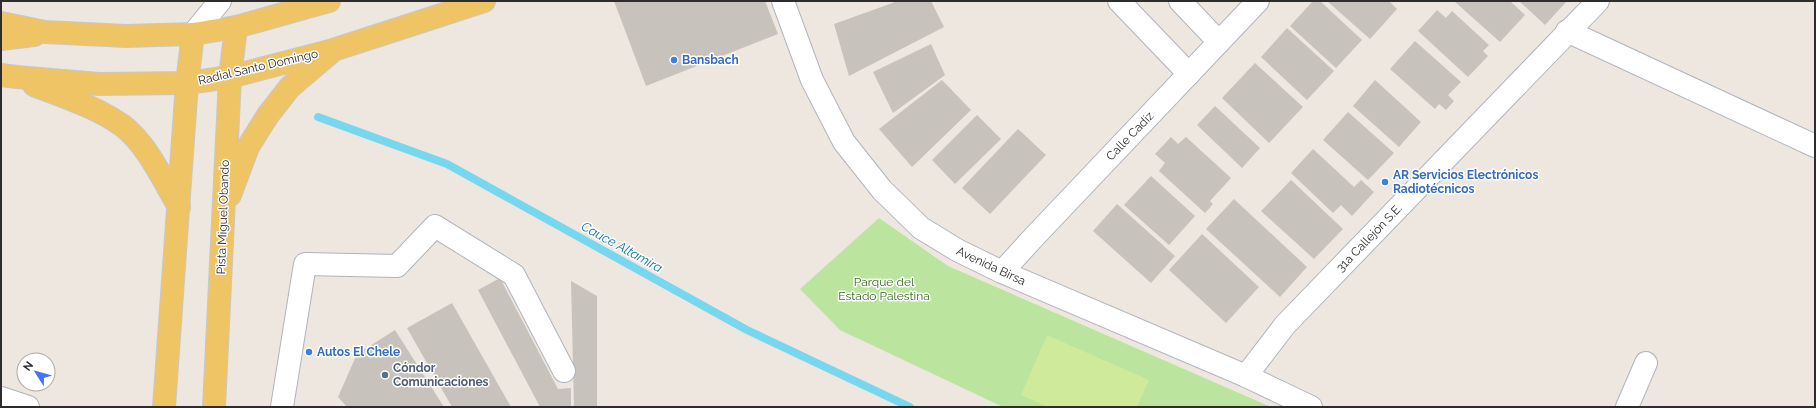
<svg xmlns="http://www.w3.org/2000/svg" width="1816" height="408" font-family="Raleway,sans-serif">
	<rect width="100%" height="100%" fill="#eee7e0"/>
	<!-- green -->
	<polygon fill="#bbe49e" points="879,218 948,266 1271,407 1003,407 840,330 800,289"/>
	<!-- pitch -->
	<polygon fill="#cfea9a" points="1047,335 1149,380 1137,407 1048,407 1021,395"/>
	<g fill="none" stroke-linecap="round" stroke-linejoin="round">
		<!-- stream -->
		<polyline stroke="#76d7ee" stroke-width="8" points="318,117 447,164 747,330 910,407"/>
	</g>
	<!-- building -->
	<g fill="#c7c2bb">
		<polygon points="614,1 765,1 778,34 646,86"/>
		<polygon points="898,1 931,1 944,27 849,76 834,24"/>
		<polygon points="1313,1 1320,1 1362,40 1336,68 1290,26"/>
		<polygon points="1327,1 1389,1 1397,9 1370,39"/>
		<polygon points="1454,1 1510,1 1525,15 1500,42"/>
		<polygon points="1519,1 1567,1 1545,25"/>
		<polygon points="1437,10 1446,18 1452,11 1489,45 1483,51 1488,56 1468,77 1418,31"/>
		<polygon points="1287,28 1334,71 1307,100 1261,57"/>
		<polygon points="1415,41 1461,82 1448,95 1454,101 1446,110 1439,104 1435,109 1390,69"/>
		<polygon points="931,44 945,75 893,113 873,72"/>
		<polygon points="1255,63 1303,107 1269,143 1222,98"/>
		<polygon points="942,80 971,110 912,167 879,129"/>
		<polygon points="1375,80 1421,122 1399,147 1353,106"/>
		<polygon points="1215,106 1260,148 1242,168 1197,125"/>
		<polygon points="1348,112 1394,153 1368,180 1323,140"/>
		<polygon points="977,115 1001,139 955,184 932,160"/>
		<polygon points="1018,129 1046,155 990,214 962,188"/>
		<polygon points="1171,137 1178,144 1186,137 1231,178 1210,201 1213,204 1205,213 1159,171 1165,163 1155,154"/>
		<polygon points="1313,149 1354,187 1361,180 1374,192 1352,216 1341,205 1333,213 1291,173"/>
		<polygon points="1151,176 1195,216 1169,245 1124,205"/>
		<polygon points="1291,180 1343,229 1314,259 1261,211"/>
		<polygon points="1234,199 1307,267 1280,297 1206,229"/>
		<polygon points="1117,204 1175,256 1151,283 1093,231"/>
		<polygon points="1202,234 1259,287 1226,323 1169,270"/>
		<polygon points="500,278 558,389 571,388 571,407 540,407 478,290"/>
		<polygon points="571,281 597,296 597,407 574,407"/>
		<polygon points="452,303 511,407 452,407 407,328"/>
		<polygon points="395,330 444,407 347,407 338,397 357,354"/>
	</g>
	<g fill="none" stroke-linecap="round" stroke-linejoin="round">
		<!-- minor casing -->
		<g stroke="#b0b4bd" stroke-width="24">
			<g id="minor">
				<polyline points="783,1 812,80 844,142 882,190 921,228 957,250 1002,272 1246,376 1311,407"/>
				<polyline points="1119,1 1189,74"/>
				<polyline points="1180,1 1219,42"/>
				<polyline points="1567,31 1815,146"/>
				<polyline points="193,34 220,1"/>
				<polyline points="1002,272 1033,238 1258,1"/>
				<polyline points="1246,376 1285,325 1598,1"/>
				<polyline points="1,398 28,407"/>
				<polyline points="282,407 305,264 397,266 435,226 514,275 564,371"/>
				<polyline points="1627,407 1646,363"/>
			</g>
		</g>
		<!-- major casing -->
		<g stroke="#c8c8c8" stroke-width="24">
			<g id="major">
				<polyline points="1,23 45,32 126,36 193,34 236,27 329,1"/>
				<polyline points="1,39 34,35"/>
				<polyline points="1,75 17,77 99,84 187,83 230,77 333,50 484,1"/>
				<path d="M 34,85 C 64,97 97,107 123,126 C 147,144 164,182 179,207"/>
				<polyline points="230,195 248,147 268,115 290,87 330,53"/>
				<polyline points="164,407 187,83 193,34"/>
				<polyline points="214,407 230,77 236,27"/>
			</g>
		</g>
		<!-- minor -->
		<use href="#minor" stroke="#fff" stroke-width="22"/>
		<!-- major -->
		<use href="#major" stroke="#efc464" stroke-width="22"/>
	</g>
	<!-- markers -->
	<g fill="#3f7fe0" stroke="#fff" stroke-width="1.5">
		<circle cx="674" cy="60" r="4"/>
		<circle cx="1385" cy="182" r="4"/>
		<circle cx="309" cy="352" r="4"/>
	</g>
	<circle fill="#5c6f8a" stroke="#fff" stroke-width="1.5" cx="385" cy="375" r="4"/>
	<g text-anchor="middle" dominant-baseline="central" stroke-width="3" stroke-linejoin="round" paint-order="stroke">
		<!-- shop labels -->
		<g font-size="12" font-weight="bold" fill="#366cbe" stroke="#fff" text-anchor="start">
			<text x="682" y="60">Bansbach</text>
			<text x="1393" y="175">AR Servicios Electrónicos<tspan x="1393" dy="14">Radiotécnicos</tspan></text>
			<text x="317" y="352">Autos El Chele</text>
		</g>
		<!-- street labels -->
		<g font-size="12" fill="#2d2d2d" stroke="#fff">
			<text transform="translate(258 67) rotate(-13)">Radial Santo Domingo</text>
			<text transform="translate(1130 136) rotate(-46)">Calle Cadiz</text>
			<text transform="translate(223 217) rotate(-88)">Pista Miguel Obando</text>
			<text transform="translate(1369 238) rotate(-46)">31a Callejón S.E.</text>
			<text transform="translate(991 266) rotate(25)">Avenida Birsa</text>
		</g>
		<!-- park labels -->
		<g font-size="12" fill="#336c1c" stroke="#fff">
			<text x="884" y="282">Parque del<tspan x="884" dy="14">Estado Palestina</tspan></text>
		</g>
		<!-- service labels -->
		<g font-size="12" font-weight="bold" fill="#4e5e75" stroke="#fff" text-anchor="start">
			<text x="393" y="368">Cóndor<tspan x="393" dy="14">Comunicaciones</tspan></text>
		</g>
		<!-- water labels -->
		<g font-size="13" font-style="italic" fill="#0f799f" stroke="#fff">
			<text transform="translate(622 247) rotate(29)">Cauce Altamira</text>
		</g>
	</g>
	<!-- border -->
	<rect width="1816" height="408" fill="none" stroke="#2d2d2d" stroke-width="4"/>
	<!-- north arrow -->
	<g transform="translate(36 372) rotate(307)"><circle r="19" fill="#ffffff" stroke="#ababab"/>
	<path d="M0-3L7 15L0 10L-7 15Z" fill="#4473f8"/>
	<text y="-6" font-size="11" font-weight="bold" text-anchor="middle" fill="#2d2d2d">N</text>
	</g>
</svg>
